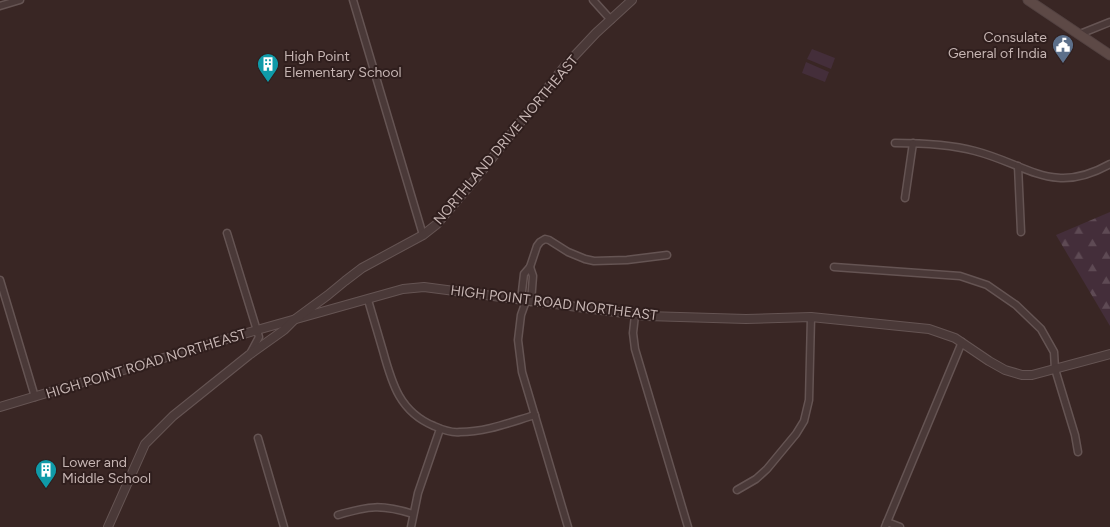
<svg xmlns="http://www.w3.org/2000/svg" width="1110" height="527" font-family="Figtree,sans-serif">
	<defs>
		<pattern id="forest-firs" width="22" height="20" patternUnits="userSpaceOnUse" patternTransform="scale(1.25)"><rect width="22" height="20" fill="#442e3a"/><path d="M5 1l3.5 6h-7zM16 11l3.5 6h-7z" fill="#5e4a54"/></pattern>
	</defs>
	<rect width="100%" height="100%" fill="#392624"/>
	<!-- forest -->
	<polygon fill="url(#forest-firs)" points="1110,212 1110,326 1056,235"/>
	<!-- park -->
	<g fill="#442e3a">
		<polygon points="812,49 835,58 831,69 807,59"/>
		<polygon points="806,62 829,72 825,82 802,73"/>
	</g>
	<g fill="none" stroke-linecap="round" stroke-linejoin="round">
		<!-- minor casing -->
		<g stroke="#655453" stroke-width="9">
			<g id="minor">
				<polyline points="353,0 423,235"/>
				<polyline points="593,0 611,20"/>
				<polyline points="0,6 20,0"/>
				<polyline points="1080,34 1110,22"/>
				<path d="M 895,143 C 922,143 949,144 975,151 C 1029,165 1053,196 1110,164"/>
				<polyline points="1018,166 1021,232"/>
				<polyline points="905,198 913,143"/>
				<polyline points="227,233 259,337 251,352"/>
				<polyline points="530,267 533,276 531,302"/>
				<polyline points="834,267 960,276 987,285 1016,305 1041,329 1054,352 1055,369 1075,435 1078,452"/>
				<polyline points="0,280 35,397"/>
				<path d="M 368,300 C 373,317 378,334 383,351 C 392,384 400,412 434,426 C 443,430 452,433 460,432 C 486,432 511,422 535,415"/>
				<polyline points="521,300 524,274 530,267 537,246 540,242 545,239 549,240 568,252 585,259 594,261 627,260 667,255"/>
				<polyline points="526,301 521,315 518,340 522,372 568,527"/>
				<polyline points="635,315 633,333 635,349 688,527"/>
				<polyline points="258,438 284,527"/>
				<polyline points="737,490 756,479 767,469 796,434 804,421 809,400 811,317"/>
				<path d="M 338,515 C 369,506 381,504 413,514"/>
				<polyline points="887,522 900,527"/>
				<polyline points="411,527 418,493 440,429"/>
				<polyline points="885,527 962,342"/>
			</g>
		</g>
		<!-- tertiary casing -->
		<g stroke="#655453" stroke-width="10">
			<g id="tertiary">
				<polyline points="0,407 257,330 403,289 424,287 647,316 746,319 811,317 929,329 955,338 989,361 1005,370 1022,375 1032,375 1110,354"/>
				<polyline points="108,527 145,444 173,416 249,355 284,330 294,320 328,295 345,281 362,268 423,235 437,224 478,176 564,67 596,33 632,0"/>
			</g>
		</g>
		<!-- secondary casing -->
		<g stroke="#534241" stroke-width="11">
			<polyline id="secondary" points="1028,0 1110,55"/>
		</g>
		<!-- minor -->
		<use href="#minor" stroke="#4a3938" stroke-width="6"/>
		<!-- tertiary -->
		<use href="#tertiary" stroke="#4a3938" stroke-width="8"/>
		<!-- secondary -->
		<use href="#secondary" stroke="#5d4946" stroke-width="9"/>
	</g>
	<!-- icons -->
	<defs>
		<g id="civic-pin" transform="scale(1.125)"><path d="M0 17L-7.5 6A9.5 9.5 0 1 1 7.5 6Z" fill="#5c6f8a" stroke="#2f1e1d"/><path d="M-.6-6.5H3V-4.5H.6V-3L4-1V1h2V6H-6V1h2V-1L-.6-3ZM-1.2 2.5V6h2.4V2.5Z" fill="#fff"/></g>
		<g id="building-pin" transform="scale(1.125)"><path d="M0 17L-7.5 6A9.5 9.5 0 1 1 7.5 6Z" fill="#0f9aa8" stroke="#2f1e1d"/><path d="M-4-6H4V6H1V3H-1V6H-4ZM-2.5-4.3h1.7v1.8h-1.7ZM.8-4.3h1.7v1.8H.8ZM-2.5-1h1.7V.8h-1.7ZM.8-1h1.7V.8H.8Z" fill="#fff"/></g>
	</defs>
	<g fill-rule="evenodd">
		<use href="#civic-pin" x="1063" y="45"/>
		<use href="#building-pin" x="268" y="64"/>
		<use href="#building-pin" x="46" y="470"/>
	</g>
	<g text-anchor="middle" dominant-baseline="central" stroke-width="4" stroke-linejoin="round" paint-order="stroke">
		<!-- poi labels -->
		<g font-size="14" fill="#c6b5b3" stroke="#2f1e1d" text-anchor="start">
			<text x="1047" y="37" text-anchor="end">Consulate<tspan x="1047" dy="16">General of India</tspan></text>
			<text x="284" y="56">High Point<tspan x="284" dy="16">Elementary School</tspan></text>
			<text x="62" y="462">Lower and<tspan x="62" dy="16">Middle School</tspan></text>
		</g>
		<!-- street labels -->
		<g font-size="14" fill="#c6b5b3" stroke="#2f1e1d">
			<text transform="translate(506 140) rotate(-50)">NORTHLAND DRIVE NORTHEAST</text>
			<text transform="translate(554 303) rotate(7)">HIGH POINT ROAD NORTHEAST</text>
			<text transform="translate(146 364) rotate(-17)">HIGH POINT ROAD NORTHEAST</text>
		</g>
	</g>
</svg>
